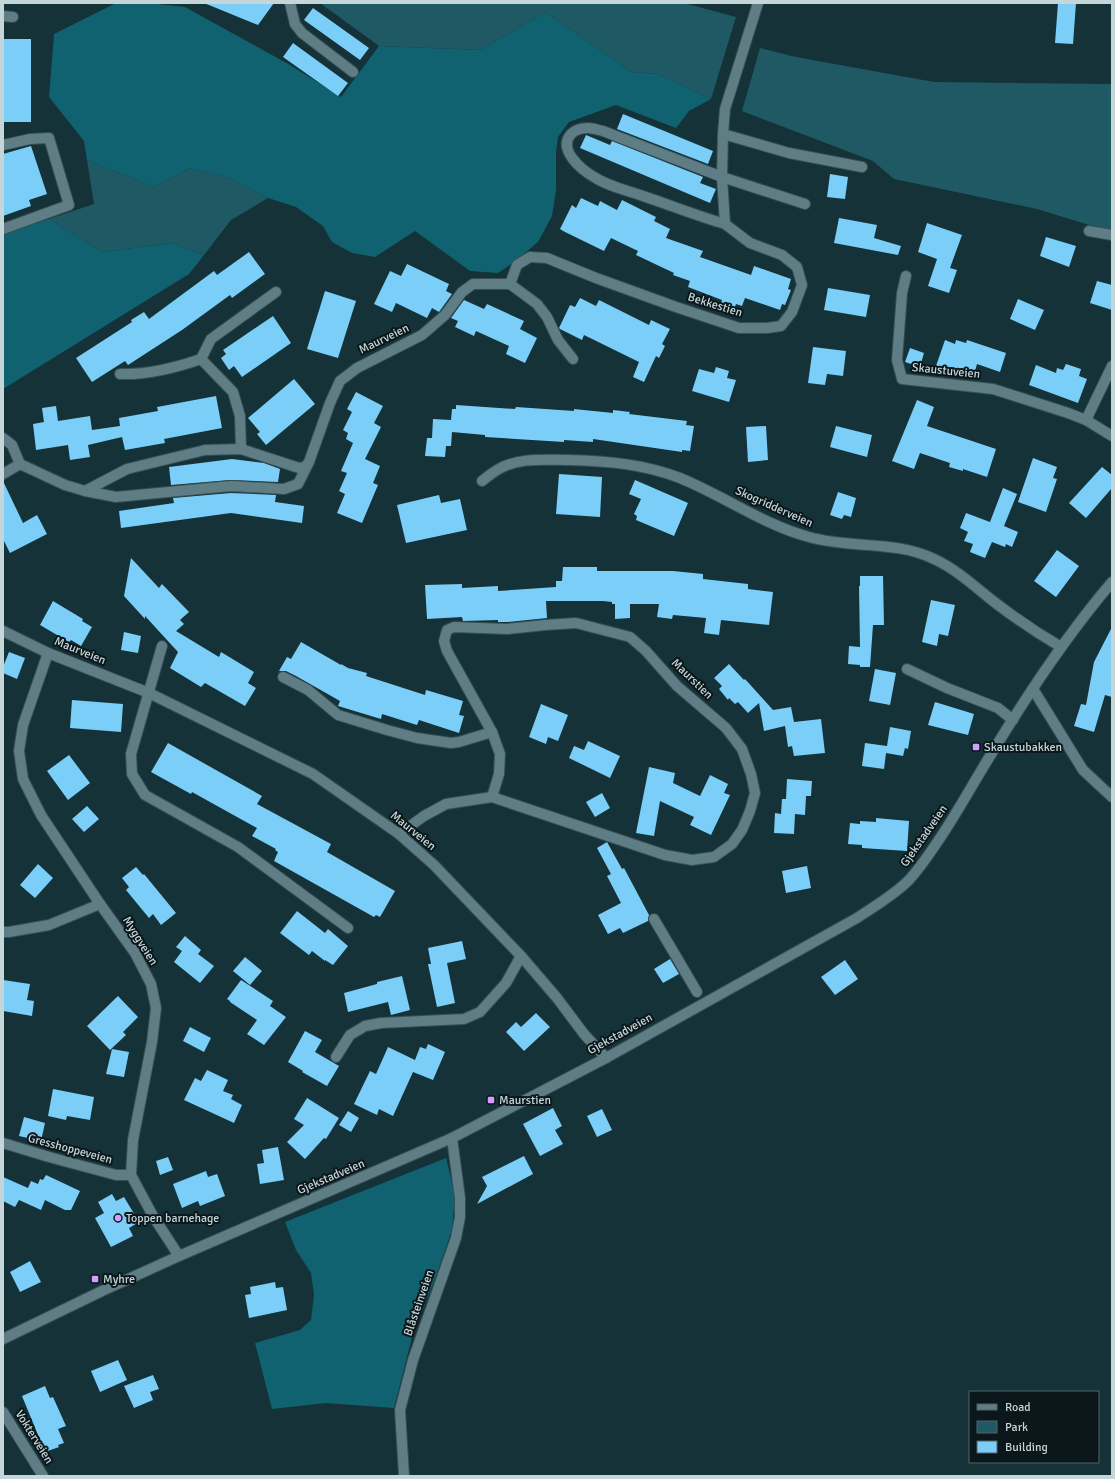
<svg xmlns="http://www.w3.org/2000/svg" width="1115" height="1479" font-family="Signika,sans-serif">
	<rect width="100%" height="100%" fill="#143238"/>
	<!-- green -->
	<g fill="#1e5964">
		<polygon points="320,3 684,3 736,17 711,99 657,74 632,72 545,12 481,50 379,46"/>
		<polygon points="760,48 796,57 934,82 1112,84 1112,232 1037,209 894,179 873,161 742,111"/>
		<polygon points="87,160 154,187 189,168 233,179 268,198 231,220 204,255 172,243 102,252 49,219 94,204"/>
	</g>
	<!-- forest -->
	<g fill="#116270">
		<polygon points="116,3 148,3 185,7 290,65 341,97 379,46 481,50 545,12 632,72 657,74 711,99 689,111 676,128 616,105 569,122 558,137 556,152 556,190 552,216 538,242 513,263 498,273 470,271 415,231 375,257 352,253 332,242 323,226 296,207 268,198 233,179 189,168 154,187 87,160 84,141 49,97 54,34"/>
		<polygon points="49,219 102,252 172,243 204,255 189,274 3,389 3,234"/>
		<polygon points="446,1158 455,1194 452,1230 435,1279 413,1333 394,1408 326,1403 272,1409 255,1343 300,1330 311,1320 314,1295 311,1273 296,1250 285,1222"/>
	</g>
	<!-- building -->
	<g fill="#7bcef8">
		<polygon points="204,3 274,3 258,25"/>
		<polygon points="1058,3 1076,3 1073,44 1055,43"/>
		<polygon points="313,8 369,48 360,60 304,20"/>
		<rect x="3" y="39" width="28" height="83"/>
		<polygon points="293,43 348,83 338,96 283,57"/>
		<polygon points="623,114 713,151 708,164 617,129"/>
		<polygon points="586,135 610,145 612,141 703,177 700,183 716,189 710,203 580,148"/>
		<polygon points="31,146 47,194 29,200 31,206 3,216 3,154"/>
		<polygon points="830,174 848,177 845,199 827,197"/>
		<polygon points="581,198 598,206 600,201 617,210 622,200 656,217 654,221 670,229 666,238 703,251 700,257 751,275 754,266 791,279 788,289 791,290 785,305 782,304 780,310 745,298 742,306 736,304 732,315 719,311 722,300 688,287 690,281 673,275 674,273 636,255 638,251 611,238 604,251 565,232 560,229 572,205 576,208"/>
		<polygon points="839,218 877,225 874,238 901,246 898,255 834,243"/>
		<polygon points="927,223 962,235 950,268 957,270 949,293 928,286 937,259 918,252"/>
		<polygon points="1046,237 1076,246 1069,267 1040,256"/>
		<polygon points="249,252 265,274 232,298 230,295 182,330 128,365 125,361 92,382 76,358 132,322 131,320 144,312 149,319 214,271 217,275"/>
		<polygon points="407,264 449,284 446,291 452,294 439,312 432,308 427,318 396,303 392,312 374,304 390,271 401,276"/>
		<polygon points="1097,281 1112,285 1112,310 1090,303"/>
		<polygon points="828,288 870,295 866,317 824,310"/>
		<polygon points="325,291 356,301 338,358 307,349"/>
		<polygon points="580,298 596,306 599,300 649,325 651,320 670,329 662,344 665,346 659,358 656,356 644,382 633,377 639,362 584,335 582,340 560,329 559,328 570,305 575,307"/>
		<polygon points="1018,299 1044,310 1035,330 1010,319"/>
		<polygon points="464,300 484,309 487,304 524,321 520,329 537,338 525,363 506,354 509,346 476,331 474,336 455,327 458,321 451,318"/>
		<polygon points="273,316 291,343 242,377 234,366 229,370 221,358 226,354 223,350"/>
		<polygon points="945,340 955,344 956,340 966,343 967,340 1006,353 1000,372 977,364 974,375 950,367 950,370 936,366"/>
		<polygon points="813,347 846,351 843,376 827,374 825,385 808,383"/>
		<polygon points="910,348 924,353 920,367 905,362"/>
		<polygon points="1066,364 1081,369 1079,376 1087,379 1078,403 1029,385 1036,365 1056,373 1057,368 1063,370"/>
		<polygon points="716,367 729,371 727,378 736,380 729,402 692,391 699,369 714,373"/>
		<polygon points="294,379 315,404 266,445 257,434 260,432 248,418"/>
		<polygon points="356,392 383,406 374,423 381,427 365,459 380,466 373,483 378,485 362,523 337,513 345,494 339,491 347,473 341,471 353,443 346,439 348,433 343,430 352,412 347,409"/>
		<polygon points="216,396 222,428 164,439 165,443 125,450 122,437 88,445 90,457 70,460 68,445 36,450 33,424 44,422 42,408 56,406 58,421 90,416 92,430 120,426 119,418 158,411 157,407"/>
		<polygon points="917,400 934,407 927,426 996,449 987,477 963,469 963,471 949,467 950,463 920,453 914,469 892,461"/>
		<polygon points="456,405 515,409 516,407 574,411 574,409 613,413 613,410 630,412 629,414 687,421 686,425 694,426 690,451 682,450 682,452 593,439 593,442 564,440 564,442 485,437 485,435 452,432 451,446 446,446 445,457 425,456 427,438 432,438 433,419 451,420 452,409 456,409"/>
		<polygon points="766,426 768,460 748,462 746,427"/>
		<polygon points="836,426 872,435 867,457 830,447"/>
		<polygon points="1033,458 1057,467 1053,478 1057,479 1046,512 1018,502"/>
		<polygon points="232,459 264,463 280,469 278,482 230,480 171,485 169,467"/>
		<polygon points="1102,467 1112,475 1112,488 1086,518 1069,503"/>
		<polygon points="559,474 602,477 600,517 556,514"/>
		<polygon points="635,480 688,503 674,536 636,520 637,516 634,514 641,499 629,494"/>
		<polygon points="3,481 23,523 37,515 47,534 10,553 3,539"/>
		<polygon points="1003,488 1017,494 1004,526 1018,532 1012,547 1006,544 1005,547 992,542 985,558 970,552 973,544 964,541 968,532 960,528 966,513 990,522"/>
		<polygon points="838,492 856,498 851,517 844,515 842,519 830,515"/>
		<polygon points="231,493 276,495 275,502 304,506 302,523 231,513 121,528 119,511 174,503 173,498"/>
		<polygon points="439,495 441,503 460,499 467,530 406,543 397,505"/>
		<polygon points="1057,550 1079,566 1056,597 1034,581"/>
		<polygon points="131,558 159,588 162,584 189,612 180,620 184,624 176,631 219,657 221,652 254,672 248,683 256,688 245,706 205,683 201,687 170,668 178,652 145,616 145,619 124,596"/>
		<polygon points="563,567 597,567 597,571 673,571 703,574 703,579 748,584 748,589 773,592 769,625 721,620 719,635 704,633 706,618 673,615 672,619 657,617 659,604 630,604 630,618 615,619 615,604 612,604 612,602 603,601 546,601 547,618 507,622 498,622 498,620 463,621 462,617 427,619 425,585 462,584 462,588 498,586 498,591 556,587 556,581 562,581"/>
		<polygon points="860,576 883,576 884,625 873,625 870,667 860,667 860,665 848,664 849,646 860,647 859,586 860,586"/>
		<polygon points="931,600 955,605 948,636 939,634 937,646 922,642"/>
		<polygon points="53,601 83,619 82,621 92,627 81,646 71,640 69,642 40,625"/>
		<polygon points="1112,627 1112,697 1105,695 1094,732 1074,726 1081,704 1086,705 1094,662"/>
		<polygon points="124,632 141,636 138,653 121,650"/>
		<polygon points="301,642 341,665 341,664 348,668 367,673 366,676 425,695 426,690 463,701 459,715 464,716 459,733 419,720 417,725 382,714 381,719 338,706 340,701 296,676 286,671 279,671 287,657 291,659"/>
		<polygon points="9,652 25,658 17,679 3,673 3,667"/>
		<polygon points="729,664 744,680 745,679 773,710 791,707 794,722 821,719 825,753 794,756 792,746 788,747 785,726 764,731 759,703 748,713 738,702 735,704 729,698 728,700 719,689 722,686 714,678"/>
		<polygon points="875,669 896,673 890,705 869,701"/>
		<polygon points="72,700 123,704 121,732 70,728"/>
		<polygon points="935,702 974,714 968,735 928,725"/>
		<polygon points="541,704 568,715 558,741 548,737 546,744 529,737"/>
		<polygon points="890,727 911,731 908,749 905,748 903,756 886,753 884,769 862,766 865,743 887,746"/>
		<polygon points="588,741 620,756 610,778 569,758 574,746 584,750"/>
		<polygon points="168,743 262,796 257,804 331,844 327,852 395,891 380,917 376,915 374,917 274,861 278,852 275,850 276,849 252,836 257,828 192,792 191,794 151,772"/>
		<polygon points="69,755 90,783 68,800 47,771"/>
		<polygon points="649,767 675,773 673,783 700,796 710,775 728,784 724,793 730,795 711,835 690,825 694,817 660,801 654,836 636,833"/>
		<polygon points="787,779 812,781 811,796 806,796 805,815 795,814 794,834 774,833 775,813 781,814 782,799 786,799"/>
		<polygon points="602,793 610,808 595,817 586,802"/>
		<polygon points="87,806 99,819 84,832 72,819"/>
		<polygon points="876,818 909,821 907,851 862,848 862,845 848,844 850,823 860,824 860,821 876,822"/>
		<polygon points="607,842 622,869 624,868 649,915 648,921 623,933 620,928 608,934 598,915 621,903 607,876 611,874 597,848"/>
		<polygon points="38,864 53,878 35,898 20,885"/>
		<polygon points="807,866 811,888 786,893 782,871"/>
		<polygon points="136,867 143,875 144,874 176,913 161,925 153,914 149,918 126,890 129,887 122,878"/>
		<polygon points="297,911 325,933 328,929 348,946 333,965 325,960 325,961 312,951 309,955 280,933"/>
		<polygon points="185,936 201,950 198,954 214,966 200,983 174,962 182,951 176,947"/>
		<polygon points="462,941 466,959 447,963 455,1003 437,1007 428,964 431,964 428,948"/>
		<polygon points="245,957 262,971 250,985 233,971"/>
		<polygon points="670,959 679,974 663,983 654,969"/>
		<polygon points="845,960 858,979 835,995 821,977"/>
		<polygon points="402,976 410,1010 391,1015 388,1002 348,1012 344,993 377,984 377,982"/>
		<polygon points="3,980 30,984 27,1000 34,1001 32,1016 3,1011"/>
		<polygon points="241,980 273,1001 270,1006 286,1017 264,1045 247,1034 257,1020 230,1002 230,1001 227,999"/>
		<polygon points="118,996 138,1017 123,1032 126,1035 110,1050 87,1026"/>
		<polygon points="536,1013 550,1027 524,1051 506,1032 516,1022 521,1027"/>
		<polygon points="190,1027 211,1038 204,1052 183,1041"/>
		<polygon points="305,1031 322,1040 315,1052 339,1066 327,1086 302,1072 303,1071 288,1062"/>
		<polygon points="428,1044 445,1052 433,1080 413,1072 393,1116 379,1109 377,1115 354,1104 370,1071 376,1074 388,1047 415,1060 420,1047 426,1049"/>
		<polygon points="112,1049 129,1052 124,1077 106,1074"/>
		<polygon points="207,1070 228,1080 223,1091 233,1095 231,1099 242,1105 234,1123 184,1100 195,1078 201,1081"/>
		<polygon points="53,1089 94,1097 90,1120 67,1116 66,1120 48,1116"/>
		<polygon points="307,1098 339,1118 326,1139 324,1138 305,1159 287,1142 304,1125 294,1119"/>
		<polygon points="553,1108 562,1126 555,1130 563,1144 540,1156 523,1124"/>
		<polygon points="602,1109 612,1130 597,1137 587,1116"/>
		<polygon points="348,1111 359,1118 351,1132 339,1125"/>
		<polygon points="24,1117 45,1123 41,1141 19,1136"/>
		<polygon points="278,1147 284,1180 260,1184 257,1164 264,1163 262,1150"/>
		<polygon points="524,1156 533,1174 477,1204 487,1186 482,1177"/>
		<polygon points="168,1157 173,1170 160,1175 156,1161"/>
		<polygon points="206,1171 208,1177 217,1174 225,1196 200,1206 198,1201 182,1208 173,1184"/>
		<polygon points="46,1175 80,1191 71,1210 65,1210 45,1200 41,1210 19,1200 15,1207 3,1201 3,1177 28,1188 31,1181 38,1184 40,1179 43,1180"/>
		<polygon points="112,1194 116,1201 124,1197 139,1222 129,1228 133,1236 111,1247 95,1218 104,1213 98,1202"/>
		<polygon points="30,1261 41,1282 20,1292 10,1272"/>
		<polygon points="275,1282 276,1288 283,1287 287,1310 249,1318 245,1295 251,1294 250,1287"/>
		<polygon points="118,1360 127,1380 100,1392 91,1371"/>
		<polygon points="153,1375 159,1389 150,1392 153,1400 134,1408 124,1386"/>
		<polygon points="45,1386 50,1398 53,1397 66,1426 58,1429 64,1443 58,1445 59,1447 45,1452 22,1396"/>
	</g>
	<g fill="none" stroke-linecap="round" stroke-linejoin="round">
		<!-- minor casing -->
		<g stroke="#374e53" stroke-width="12">
			<g id="minor">
				<polyline points="290,3 295,24 302,33 353,72"/>
				<polyline points="3,16 13,17"/>
				<polyline points="723,134 789,153 862,167"/>
				<polyline points="3,145 30,139 49,138 69,205 3,229"/>
				<path d="M 725,224 C 697,216 670,205 643,196 C 627,190 609,187 594,177 C 582,170 557,150 571,134 C 575,130 582,128 588,128 C 593,128 598,130 603,131 L 722,177 L 805,204"/>
				<polyline points="1089,231 1112,235"/>
				<polyline points="906,276 902,293 897,360 902,379 993,389 1068,413 1086,420 1112,436"/>
				<polyline points="201,359 233,392 240,416 241,449"/>
				<polyline points="573,359 558,340 547,317 537,304 510,284 517,265 530,257 547,258 596,278 676,307 739,328 767,328 781,326 792,312 802,285 797,267 782,255 750,243 725,224 722,177 723,134 725,109 758,3"/>
				<path d="M 120,374 C 147,375 175,368 201,359 L 211,339 L 276,292"/>
				<polyline points="1086,420 1112,366"/>
				<polyline points="3,438 12,445 20,464 65,485 85,491 116,497 231,486 284,489 298,484 309,462 330,403 340,381 357,368 422,335 445,315 462,292 473,284 510,284"/>
				<polyline points="3,474 20,464"/>
				<path d="M 482,481 C 487,477 492,473 497,470 C 518,457 545,460 568,460 C 607,461 644,464 680,478 C 724,496 764,525 809,537 C 850,549 895,540 934,559 C 956,569 974,586 993,601 C 1015,618 1037,633 1061,647"/>
				<polyline points="85,491 127,469 205,450 241,449 299,468 305,467 309,462"/>
				<polyline points="3,631 48,653 149,693 313,774 399,834 434,865 521,956 557,998 584,1034 606,1058"/>
				<polyline points="162,646 131,754 132,774 145,795 238,847 348,928"/>
				<polyline points="48,653 23,725 19,751 23,779 41,815 100,904 135,953 151,984 156,1008 152,1042 133,1140 131,1175 153,1216 179,1256"/>
				<polyline points="907,669 947,688 998,708 1013,720"/>
				<polyline points="283,677 308,690 338,715 387,730 417,738 451,743 459,742 492,732"/>
				<polyline points="1033,689 1083,770 1112,797"/>
				<polyline points="399,834 424,816 446,804 492,797 665,855 692,860 714,857 732,844 742,830 750,811 755,793 751,774 742,749 726,728 677,686 646,651 630,637 576,623 545,625 507,629 454,627 447,630 444,641 447,651 492,732 500,754 499,774 492,797"/>
				<polyline points="654,919 697,992"/>
				<polyline points="3,932 9,932 49,925 100,904"/>
				<polyline points="336,1057 350,1035 365,1026 381,1023 464,1019 480,1012 506,983 521,956"/>
				<polyline points="3,1143 49,1157 116,1175 131,1175"/>
				<path d="M 3,1339 L 102,1291 L 179,1256 L 452,1138 L 606,1058 L 857,918 C 875,906 894,895 909,880 C 919,869 928,856 936,844 C 956,815 972,785 990,756 C 1027,695 1066,636 1112,582"/>
				<polyline points="3,1412 43,1476"/>
				<polyline points="404,1476 400,1410 413,1360 456,1238 460,1217 460,1198 452,1138"/>
			</g>
		</g>
		<!-- minor -->
		<use href="#minor" stroke="#5e7d84" stroke-width="10"/>
	</g>
	<!-- markers -->
	<g fill="#d29dfd" stroke="#0b171a" stroke-width="1.5">
		<rect x="972" y="743" width="8" height="8" rx="2"/>
		<rect x="487" y="1096" width="8" height="8" rx="2"/>
		<circle cx="118" cy="1218" r="4"/>
		<rect x="91" y="1275" width="8" height="8" rx="2"/>
	</g>
	<g text-anchor="middle" dominant-baseline="central" stroke-width="4" stroke-linejoin="round" paint-order="stroke">
		<!-- street labels -->
		<g font-size="12" fill="#c5d6d9" stroke="#0b171a">
			<text transform="translate(715 305) rotate(17)">Bekkestien</text>
			<text transform="translate(384 339) rotate(-26)">Maurveien</text>
			<text transform="translate(946 371) rotate(6)">Skaustuveien</text>
			<text transform="translate(774 507) rotate(24)">Skogridderveien</text>
			<text transform="translate(80 651) rotate(22)">Maurveien</text>
			<text transform="translate(692 679) rotate(44)">Maurstien</text>
			<text transform="translate(413 831) rotate(39)">Maurveien</text>
			<text transform="translate(924 836) rotate(-55)">Gjekstadveien</text>
			<text transform="translate(140 941) rotate(58)">Myggveien</text>
			<text transform="translate(620 1034) rotate(-29)">Gjekstadveien</text>
			<text transform="translate(70 1149) rotate(15)">Gresshoppeveien</text>
			<text transform="translate(331 1177) rotate(-23)">Gjekstadveien</text>
			<text transform="translate(419 1303) rotate(-71)">Blåsteinveien</text>
			<text transform="translate(34 1437) rotate(58)">Vokterveien</text>
		</g>
		<!-- poi labels -->
		<g font-size="12" fill="#c5d6d9" stroke="#0b171a" text-anchor="start">
			<text x="984" y="747">Skaustubakken</text>
			<text x="499" y="1100">Maurstien</text>
			<text x="126" y="1218">Toppen barnehage</text>
			<text x="103" y="1279">Myhre</text>
		</g>
	</g>
	<!-- border -->
	<rect width="1115" height="1479" fill="none" stroke="#c5d6d9" stroke-width="8"/>
	<!-- legend -->
	<rect x="969" y="1391" width="130" height="72" fill="#0b171a" stroke="#556366"/>
	<rect x="977" y="1404" width="20" height="6" fill="#5e7d84" stroke="#556366"/>
	<text x="1005" y="1411" font-size="12" fill="#c5d6d9">Road</text>
	<rect x="977" y="1421" width="20" height="12" fill="#1e5964" stroke="#556366"/>
	<text x="1005" y="1431" font-size="12" fill="#c5d6d9">Park</text>
	<rect x="977" y="1441" width="20" height="12" fill="#7bcef8" stroke="#556366"/>
	<text x="1005" y="1451" font-size="12" fill="#c5d6d9">Building</text>
</svg>
